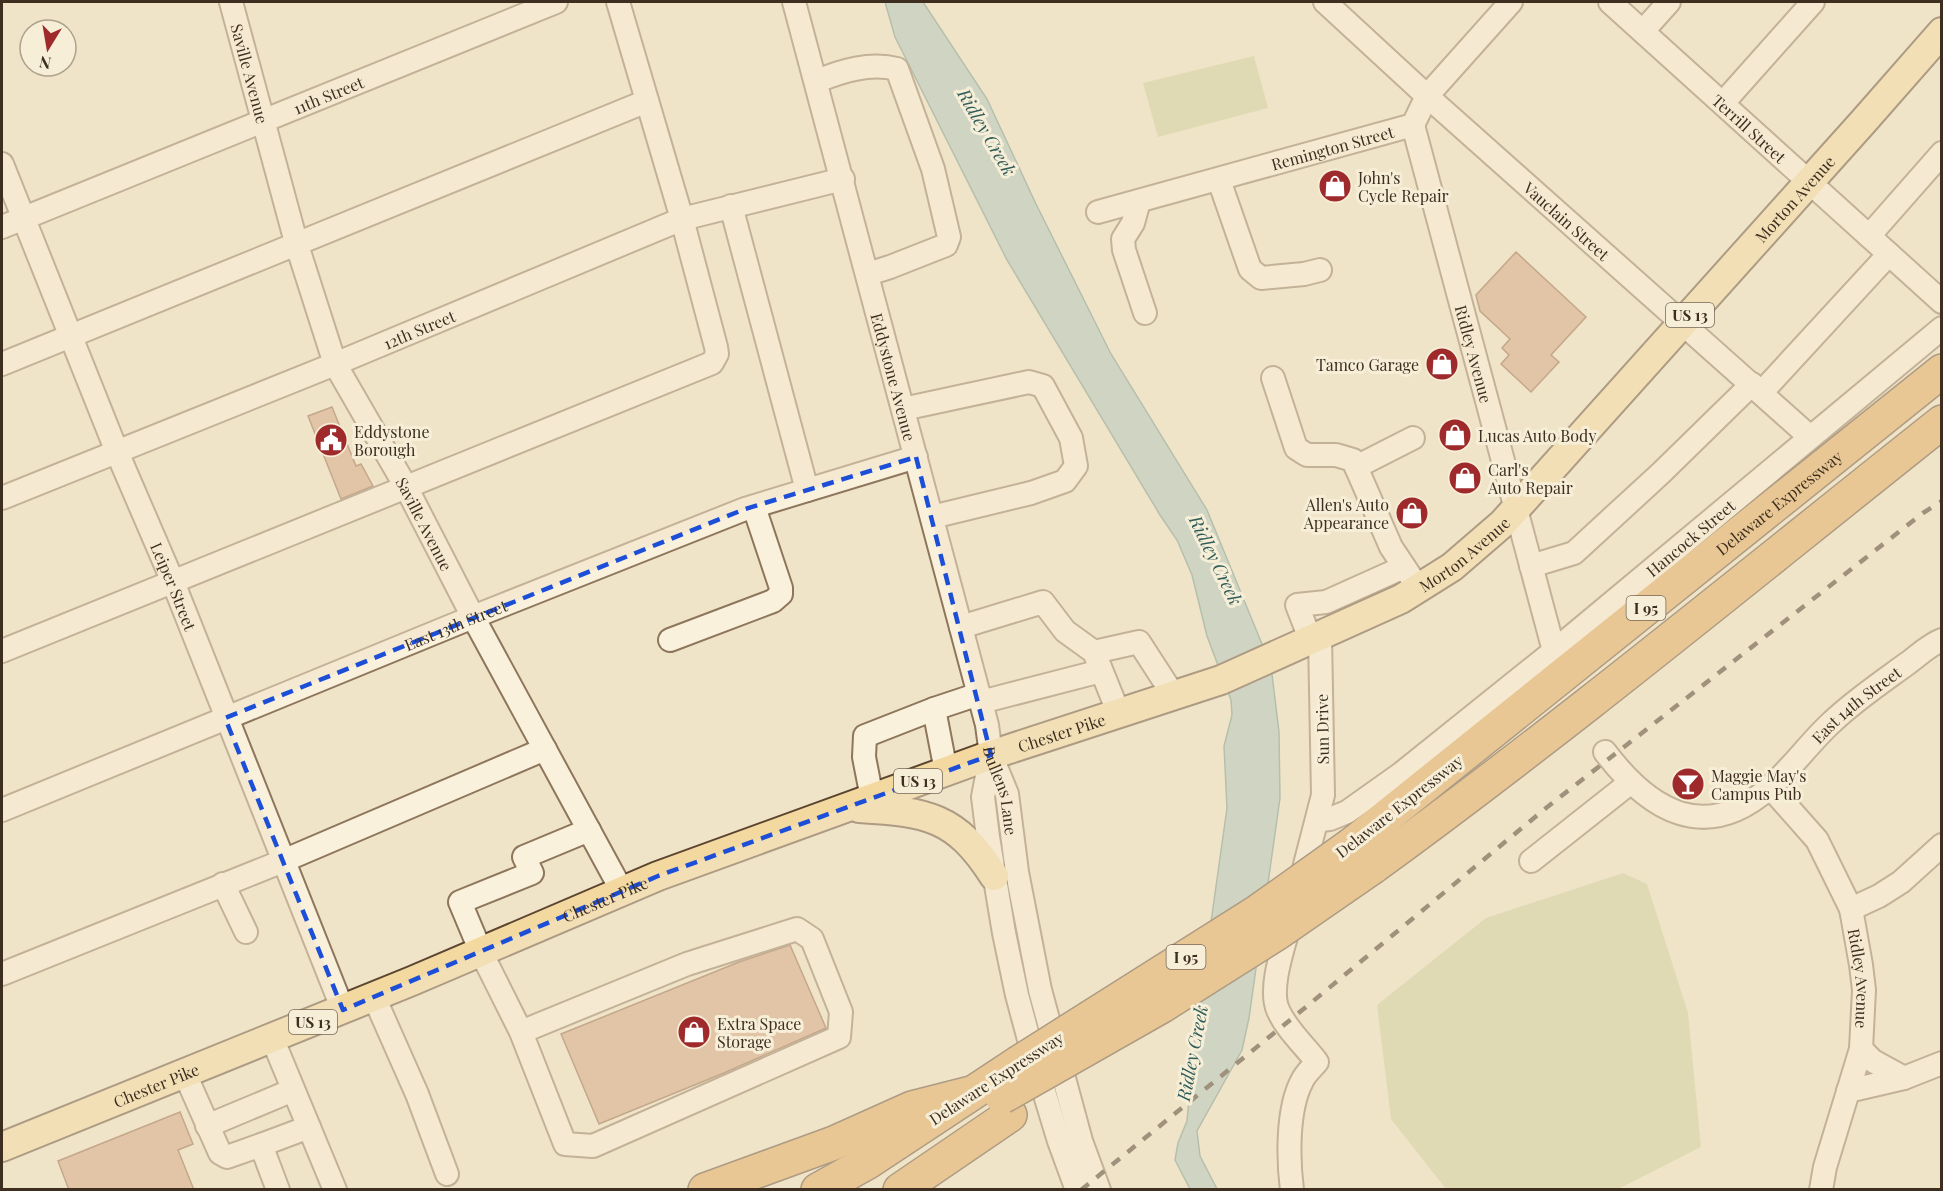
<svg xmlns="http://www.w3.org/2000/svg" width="1943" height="1191" font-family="'Playfair Display',serif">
	<rect width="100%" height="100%" fill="#f0e4c8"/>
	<!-- green -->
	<g fill="#c9cf9b">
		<polygon points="1254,56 1268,108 1158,137 1143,83"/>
		<polygon points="1623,873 1647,884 1688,1013 1701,1147 1618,1189 1446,1189 1391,1119 1377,1005 1486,918"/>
	</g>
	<!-- water -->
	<polygon fill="#a9c4bc" stroke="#6f938a" stroke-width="1.5" points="885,2 923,2 987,99 1036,204 1111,354 1207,510 1271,666 1279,732 1280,798 1249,1018 1242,1050 1197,1131 1200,1156 1217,1189 1190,1189 1175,1160 1178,1143 1187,1121 1195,1036 1227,808 1224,746 1232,715 1231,700 1207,636 1192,575 1177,540 1160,515 1007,260 895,37"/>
	<!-- building -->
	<g fill="#cf9f7d" stroke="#8d5f41" stroke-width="1.5">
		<polygon points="1516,252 1586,317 1551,355 1559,362 1531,392 1501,364 1509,355 1502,348 1510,339 1480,311 1476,295"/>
		<polygon points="332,407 356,466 361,464 373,486 341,499 308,416"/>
		<polygon points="790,945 826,1028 724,1073 599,1124 561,1034 739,962"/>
		<polygon points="180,1112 193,1144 178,1150 194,1190 69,1190 58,1161"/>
	</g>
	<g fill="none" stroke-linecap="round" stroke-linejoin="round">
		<!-- minor casing -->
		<g stroke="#8d765c" stroke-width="26">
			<g id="minor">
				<path id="s1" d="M 231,2 L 296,242 L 335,364 L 406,487 L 473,617 L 622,891"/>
				<path id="s2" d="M 794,2 L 987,725 L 991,755 L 1007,794 L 1017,872 L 1040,990 L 1081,1141 L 1099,1190"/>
				<path id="s3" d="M 1325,2 L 1427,96 L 1810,437"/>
				<path id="s4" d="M 1610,2 L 1942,302"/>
				<polyline points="1643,31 1669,2"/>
				<path d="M 817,81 C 842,71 870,62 897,69 L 933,169 L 949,237 L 946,245 L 890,267 L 868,274"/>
				<polyline points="1723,103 1813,2"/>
				<path id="s5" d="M 1413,125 L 1554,651"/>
				<path id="s6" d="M 2,164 L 117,452 L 173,582 L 343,1010"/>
				<polyline points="1219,180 1250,269 1261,278 1304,274 1320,270"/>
				<polyline points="1139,201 1133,223 1123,239 1124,250 1145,313"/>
				<polyline points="731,206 807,490"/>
				<path id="s7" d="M 1098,212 L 1413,125 L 1427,96 L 1511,2"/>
				<path id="s8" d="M 2,227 L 556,2"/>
				<polyline points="1869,236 1942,153"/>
				<polyline points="2,364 647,101"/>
				<polyline points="1273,378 1296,448 1307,455 1336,455 1353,460 1391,547 1419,589"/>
				<polyline points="1761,393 1889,254"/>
				<polyline points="903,409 1029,382 1043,386 1071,438 1076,466 1065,481 1031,493 932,517"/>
				<polyline points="1356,467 1413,438"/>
				<path id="s9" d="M 2,498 L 335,364 L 682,219 L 843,179"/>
				<polyline points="1531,566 1574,553 1661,473 1752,384"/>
				<polyline points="961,627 1043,602 1065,631 1094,652 1119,714"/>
				<polyline points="670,640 773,601 781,594 781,588 754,507"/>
				<polyline points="1311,641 1297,605 1326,602 1404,567"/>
				<polyline points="2,651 712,363 717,354 716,347 682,219 618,2"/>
				<polyline points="1094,652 1139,642 1174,696"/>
				<polyline points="981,702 1101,671"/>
				<polyline points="934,709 979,694"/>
				<path id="s10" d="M 1605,752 C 1650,811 1705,844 1769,788 C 1792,768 1810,742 1832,722 C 1855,700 1882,682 1908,663 C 1919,655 1929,645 1942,640"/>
				<polyline points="991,755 983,797 988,837 1004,933 1017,995 1035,1062 1059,1141 1077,1190"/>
				<path id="s11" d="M 1770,787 L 1817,840 L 1851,909 L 1861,965 L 1864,990 L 1861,1049 L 1825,1167 L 1821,1190"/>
				<polyline points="872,798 864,757 865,736 934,709 946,771"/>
				<path id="s12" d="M 2,810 L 473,617 L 745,509 L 916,457"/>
				<path id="s13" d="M 1317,821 L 1330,819 L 1347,812 L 1402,773 L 1554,651 L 1942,328"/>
				<polyline points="1531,861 1631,782"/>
				<polyline points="223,884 246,932"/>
				<polyline points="1300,884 1323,795 1320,637"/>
				<polyline points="1851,909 1879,896 1901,882 1942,845"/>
				<path d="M 1291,919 C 1285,943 1268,987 1278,1010 C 1286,1029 1305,1046 1317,1062 C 1312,1068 1305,1074 1302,1081 C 1287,1109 1288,1159 1292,1190"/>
				<polyline points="2,974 283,861 545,749"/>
				<polyline points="374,997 417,1094 447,1174"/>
				<polyline points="521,1032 687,964 797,929 812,939 841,1012 839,1037 593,1146 565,1144 521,1032 481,952 460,902 532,873 524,857 589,830"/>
				<polyline points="272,1038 335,1190"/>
				<polyline points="1861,1049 1873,1061 1904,1078"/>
				<polyline points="185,1074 220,1153 227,1157 261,1145 278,1190"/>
				<polyline points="1848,1091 1904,1078 1942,1063"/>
				<polyline points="207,1126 293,1090"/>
				<polyline points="261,1145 309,1127"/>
			</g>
		</g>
		<!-- major casing -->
		<g stroke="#5b4430" stroke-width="32">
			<g id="major">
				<path d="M 859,808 C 927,812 956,816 994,876"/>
				<path id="s14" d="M 2,1147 L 412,981 L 658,876 L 991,755 L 1221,680 L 1401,599 L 1452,567 L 1503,523 L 1863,122 L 1942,32"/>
			</g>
		</g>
		<!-- highway casing -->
		<g stroke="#5b4430" stroke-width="36">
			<g id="highway">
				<path id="s15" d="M 1351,845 L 1942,371"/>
				<path d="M 1373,867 C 1568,725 1753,572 1942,422"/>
				<polyline points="705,1190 834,1143 912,1108 971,1093"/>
				<polyline points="818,1190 868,1162 1018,1063"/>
				<polyline points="900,1190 1010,1115"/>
			</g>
		</g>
		<!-- minor -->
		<use href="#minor" stroke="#faf1dc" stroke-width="22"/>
		<!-- major -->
		<use href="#major" stroke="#f3d9a0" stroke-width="28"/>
		<!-- highway -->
		<use href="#highway" stroke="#e0a458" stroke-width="33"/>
		<!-- rail -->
		<polyline stroke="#3d2e20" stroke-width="4.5" stroke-dasharray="10 10" stroke-linecap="butt" points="1081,1190 1306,1007 1546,808 1923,513 1942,501"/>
		<!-- highway-bridge casing -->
		<g stroke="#5b4430" stroke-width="36" stroke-linecap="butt">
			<g id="highway-bridge">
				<polyline points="1018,1063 1257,912 1351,845"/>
				<polyline points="1002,1097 1162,1006 1279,932 1373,867"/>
			</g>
		</g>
		<!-- highway-bridge -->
		<use href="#highway-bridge" stroke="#e0a458" stroke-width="33"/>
	</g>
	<!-- marked area -->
	<path d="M0 0H1943V1191H0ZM 916,457 L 991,755 L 658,876 L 343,1010 L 225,718 L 745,509 Z" fill="#f0e4c8" fill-opacity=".55" fill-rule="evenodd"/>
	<path fill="none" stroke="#1d4ed8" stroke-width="4.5" stroke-dasharray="12 8" stroke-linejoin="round" d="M 916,457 L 991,755 L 658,876 L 343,1010 L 225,718 L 745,509 Z"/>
	<!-- icons -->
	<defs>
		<g id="shop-disc" transform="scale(1.725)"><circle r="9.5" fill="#9e2a2b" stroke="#f7eed8"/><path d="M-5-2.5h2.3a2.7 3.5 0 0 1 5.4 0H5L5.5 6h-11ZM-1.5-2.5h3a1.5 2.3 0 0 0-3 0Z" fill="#fff"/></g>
		<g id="civic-disc" transform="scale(1.725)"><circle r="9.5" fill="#9e2a2b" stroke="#f7eed8"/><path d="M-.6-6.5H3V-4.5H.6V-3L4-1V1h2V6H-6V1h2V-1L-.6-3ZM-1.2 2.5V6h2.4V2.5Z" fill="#fff"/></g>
		<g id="bar-disc" transform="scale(1.725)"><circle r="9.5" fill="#9e2a2b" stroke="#f7eed8"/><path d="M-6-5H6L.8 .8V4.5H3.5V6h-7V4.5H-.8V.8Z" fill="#fff"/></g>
	</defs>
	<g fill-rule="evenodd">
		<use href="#shop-disc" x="1335" y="186"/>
		<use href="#shop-disc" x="1442" y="364"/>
		<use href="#shop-disc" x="1455" y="435"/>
		<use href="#civic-disc" x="331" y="440"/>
		<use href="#shop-disc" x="1465" y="478"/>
		<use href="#shop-disc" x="1412" y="513"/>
		<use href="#bar-disc" x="1688" y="784"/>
		<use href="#shop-disc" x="694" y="1032"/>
	</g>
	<g text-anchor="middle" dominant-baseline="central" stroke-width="6" stroke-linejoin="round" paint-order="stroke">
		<!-- shield labels -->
		<g fill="#f7eed8" stroke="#756857" stroke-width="1.5">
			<rect x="1666" y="303" width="48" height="24" rx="4.5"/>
			<rect x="1626.5" y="596" width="39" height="24" rx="4.5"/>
			<rect x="894" y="769" width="48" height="24" rx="4.5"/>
			<rect x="1166.5" y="945" width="39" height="24" rx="4.5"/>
			<rect x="289" y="1010" width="48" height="24" rx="4.5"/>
		</g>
		<g font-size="15" font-weight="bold" fill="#3d2e20">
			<text x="1690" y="315">US 13</text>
			<text x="1646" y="608">I 95</text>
			<text x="918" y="781">US 13</text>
			<text x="1186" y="957">I 95</text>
			<text x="313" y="1022">US 13</text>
		</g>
		<!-- street labels -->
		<g font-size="16" fill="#3d2e20" stroke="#f7eed8">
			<text stroke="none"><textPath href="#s1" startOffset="74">Saville Avenue</textPath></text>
			<text stroke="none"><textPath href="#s8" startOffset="352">11th Street</textPath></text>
			<text stroke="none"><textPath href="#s4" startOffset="188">Terrill Street</textPath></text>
			<text stroke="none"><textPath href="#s7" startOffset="243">Remington Street</textPath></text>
			<text stroke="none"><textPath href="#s14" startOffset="2067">Morton Avenue</textPath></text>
			<text stroke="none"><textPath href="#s3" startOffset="326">Vauclain Street</textPath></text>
			<text stroke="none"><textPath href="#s9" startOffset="450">12th Street</textPath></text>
			<text stroke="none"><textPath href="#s5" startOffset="237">Ridley Avenue</textPath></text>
			<text stroke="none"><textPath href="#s2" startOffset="388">Eddystone Avenue</textPath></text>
			<text stroke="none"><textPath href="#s15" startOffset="548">Delaware Expressway</textPath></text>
			<text stroke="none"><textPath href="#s1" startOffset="560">Saville Avenue</textPath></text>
			<text stroke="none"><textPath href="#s13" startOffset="471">Hancock Street</textPath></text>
			<text stroke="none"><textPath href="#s14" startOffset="1581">Morton Avenue</textPath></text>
			<text stroke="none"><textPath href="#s6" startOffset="456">Leiper Street</textPath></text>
			<text stroke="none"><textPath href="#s12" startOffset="490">East 13th Street</textPath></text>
			<text stroke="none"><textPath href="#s10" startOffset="316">East 14th Street</textPath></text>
			<text transform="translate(1322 729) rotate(-91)">Sun Drive</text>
			<text stroke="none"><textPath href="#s14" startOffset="1138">Chester Pike</textPath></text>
			<text transform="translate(1399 806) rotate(-38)">Delaware Expressway</text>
			<text stroke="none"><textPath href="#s2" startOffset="816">Bullens Lane</textPath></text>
			<text stroke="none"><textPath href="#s14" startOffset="652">Chester Pike</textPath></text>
			<text stroke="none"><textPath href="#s11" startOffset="218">Ridley Avenue</textPath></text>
			<text transform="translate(996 1078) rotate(-33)">Delaware Expressway</text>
			<text stroke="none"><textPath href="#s14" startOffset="166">Chester Pike</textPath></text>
		</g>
		<!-- poi labels -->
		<g font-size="16" fill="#3d2e20" stroke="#f7eed8" text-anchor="start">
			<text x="1358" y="177">John's<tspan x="1358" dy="18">Cycle Repair</tspan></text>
			<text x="1419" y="364" text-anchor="end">Tamco Garage</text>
			<text x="354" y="431">Eddystone<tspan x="354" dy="18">Borough</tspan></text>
			<text x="1478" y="435">Lucas Auto Body</text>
			<text x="1488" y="469">Carl's<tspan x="1488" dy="18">Auto Repair</tspan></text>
			<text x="1389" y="504" text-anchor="end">Allen's Auto<tspan x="1389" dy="18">Appearance</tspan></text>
			<text x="1711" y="775">Maggie May's<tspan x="1711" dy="18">Campus Pub</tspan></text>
			<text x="717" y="1023">Extra Space<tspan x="717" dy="18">Storage</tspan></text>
		</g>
		<!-- water labels -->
		<g font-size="18" font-style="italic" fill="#2f5d5a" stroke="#f7eed8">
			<text transform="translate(987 132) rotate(60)">Ridley Creek</text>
			<text transform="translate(1216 560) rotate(64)">Ridley Creek</text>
			<text transform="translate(1192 1053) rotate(-79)">Ridley Creek</text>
		</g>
	</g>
	<!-- border -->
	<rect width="1943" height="1191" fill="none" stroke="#3d2e20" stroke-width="6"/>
	<!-- north arrow -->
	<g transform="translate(48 48) rotate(191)"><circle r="28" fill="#f7eed8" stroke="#ada18e" stroke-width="1.5"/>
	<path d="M0-4.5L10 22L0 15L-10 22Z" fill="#9e2a2b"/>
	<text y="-9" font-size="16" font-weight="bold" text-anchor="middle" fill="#3d2e20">N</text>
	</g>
</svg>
